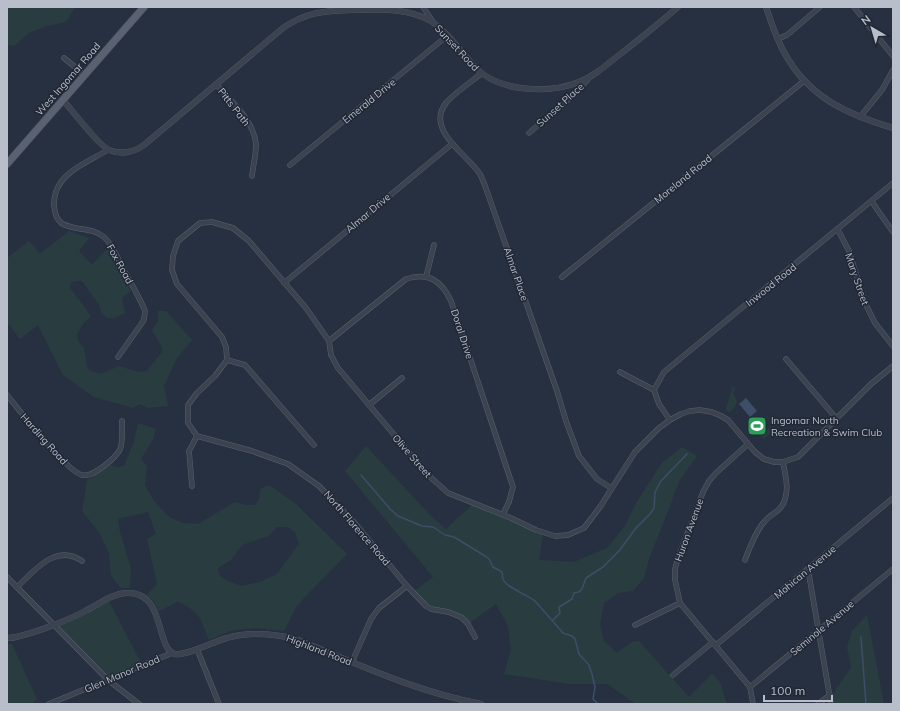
<svg xmlns="http://www.w3.org/2000/svg" width="900" height="711" font-family="Mulish,sans-serif">
	<rect width="100%" height="100%" fill="#273040"/>
	<!-- green -->
	<g fill="#293d41" fill-rule="evenodd">
		<polygon points="7,7 75,7 66,22 47,26 29,33 14,46 7,44"/>
		<polygon points="69,231 89,238 79,251 92,265 108,248 131,291 122,298 125,313 114,318 107,318 101,312 99,305 82,281 77,281 71,282 70,288 91,316 83,324 77,334 78,341 84,348 87,367 89,370 101,374 119,366 139,372 147,371 162,352 162,347 152,330 158,322 158,311 166,311 192,340 177,358 164,386 168,406 148,408 139,404 133,408 94,397 63,375 38,325 20,339 7,322 7,258 29,241 40,254"/>
		<polygon points="733,386 736,388 733,392 737,402 734,408 730,412 726,410 726,408"/>
		<path d="M 138,423 L 156,429 L 153,439 L 141,459 L 147,466 L 145,485 L 154,501 L 169,517 L 183,523 L 198,524 L 235,502 L 245,505 L 255,505 L 259,499 L 260,489 L 269,485 L 296,504 L 347,554 L 304,598 L 295,609 L 284,631 L 255,628 L 230,631 L 209,640 C 202,620 198,609 177,602 L 159,611 L 154,601 L 147,595 L 157,584 L 147,539 L 156,534 L 148,512 L 118,519 L 120,532 L 131,569 L 130,588 L 121,588 L 111,575 L 109,553 L 99,532 L 82,511 L 87,480 L 110,465 L 117,467 L 124,466 L 134,441 ZM 277,527 L 288,527 L 295,532 L 299,544 L 277,574 L 260,582 L 241,586 L 228,581 L 220,576 L 218,568 L 231,560 L 242,545 L 269,536 Z"/>
		<polygon points="769,428 772,432 764,439 760,435"/>
		<polygon points="366,446 432,517 446,529 474,503 543,532 539,560 574,562 607,548 625,526 636,503 662,463 682,447 697,456 680,480 649,559 644,578 633,591 618,593 604,603 600,625 604,641 617,653 632,642 639,641 689,697 712,674 720,682 727,704 636,704 607,684 570,684 504,674 511,650 508,626 496,604 468,624 465,620 431,609 413,592 433,577 345,471"/>
		<polygon points="108,599 142,665 108,680 53,624"/>
		<polygon points="867,615 884,704 834,704 833,694 851,667 847,647 852,631"/>
		<polygon points="7,644 12,644 37,699 31,704 7,704"/>
	</g>
	<!-- water -->
	<polygon fill="#3e4d68" points="746,398 757,411 750,417 739,404"/>
	<g fill="none" stroke-linecap="round" stroke-linejoin="round">
		<!-- stream -->
		<g stroke="#3e4d68" stroke-width="1.5">
			<path d="M 361,475 L 391,510 L 398,516 L 422,526 L 433,527 L 445,535 L 454,537 L 485,556 L 489,559 L 493,567 L 502,572 C 503,574 502,576 503,579 C 504,586 529,596 535,601 L 563,633 L 572,636 L 575,639 L 579,654 L 589,665 L 592,674 L 595,687 L 593,699 L 598,704"/>
			<polyline points="553,620 560,613 559,607 572,599 574,593 579,592 582,589 586,578 603,567 619,551 636,528 650,514 654,508 655,492 661,481 687,454"/>
			<polyline points="861,637 866,704"/>
		</g>
		<!-- minor casing -->
		<g stroke="#59606d" stroke-width="5.5">
			<g id="minor">
				<polyline points="423,7 433,22"/>
				<polyline points="854,7 893,56"/>
				<polyline points="778,39 787,35 820,7"/>
				<polyline points="64,58 85,75"/>
				<path d="M 481,74 C 472,81 452,95 446,103 C 425,130 467,154 480,174 C 484,182 487,191 490,200 L 557,391 L 566,421 L 579,456 L 597,479 L 611,488"/>
				<path d="M 216,84 C 231,101 254,121 256,144 C 256,155 253,166 252,176"/>
				<polyline points="860,117 882,90 893,70"/>
				<polyline points="529,133 576,93 589,78"/>
				<path d="M 108,150 C 86,163 53,174 54,205 C 55,213 56,220 63,224 C 75,231 93,227 104,237 C 112,244 117,256 121,265 C 130,281 139,296 145,311 L 144,320 L 118,357"/>
				<polyline points="290,165 447,36"/>
				<polyline points="872,202 893,232"/>
				<polyline points="838,230 849,251 865,303 875,323 893,346"/>
				<polyline points="426,277 434,245"/>
				<polyline points="562,277 804,81"/>
				<polyline points="284,283 452,144"/>
				<path d="M 329,341 L 406,279 C 428,272 441,280 451,301 L 513,487 L 509,502 L 503,514"/>
				<polyline points="786,359 836,418"/>
				<polyline points="620,372 654,390 659,404 670,420"/>
				<polyline points="654,390 664,372 893,183"/>
				<path d="M 7,395 C 19,410 66,471 82,475 C 90,477 98,470 104,466 C 125,450 122,446 122,421"/>
				<polyline points="369,405 402,378"/>
				<polyline points="197,436 252,451 288,464 319,486 353,521 407,586 426,606 431,609 448,612 461,617 468,624 475,637"/>
				<polyline points="748,444 716,473 709,481 703,492 678,558 675,569 675,580 680,603 750,687 753,704"/>
				<polyline points="314,445 245,365 227,360 226,347 222,337 177,284 172,270 173,256 178,241 200,223 212,222 233,228 249,241 306,308 329,341 331,355 338,368 428,475 448,493 511,518 536,530 555,536 568,535 584,528 600,507 635,452 659,428 670,420 681,414 690,411 700,410 712,412 721,416 728,420 755,452 764,459 774,462 783,462 798,457 871,384 893,366"/>
				<polyline points="192,486 189,451 197,436 188,423 188,405 197,393 215,376 227,360"/>
				<path d="M 745,560 C 749,549 757,529 765,521 C 772,513 782,511 785,499 C 789,488 785,474 783,462"/>
				<polyline points="808,569 831,704"/>
				<polyline points="7,577 108,680 139,704"/>
				<path d="M 17,587 C 35,570 56,543 82,561"/>
				<polyline points="635,625 680,603"/>
				<polyline points="716,645 893,498"/>
				<polyline points="197,649 219,704"/>
				<polyline points="352,662 371,619 379,608 407,586"/>
				<polyline points="673,675 713,642"/>
				<polyline points="750,687 893,569"/>
				<polyline points="49,704 172,653"/>
				<polyline points="818,704 830,695"/>
			</g>
		</g>
		<!-- tertiary casing -->
		<g stroke="#59606d" stroke-width="6">
			<g id="tertiary">
				<path d="M 766,7 C 771,22 776,38 784,52 C 808,97 846,114 893,128"/>
				<path d="M 63,100 C 72,110 99,146 109,150 C 121,155 135,152 144,145 L 283,28 C 306,12 324,11 352,10 C 378,10 405,7 429,20 C 448,31 461,53 476,68 C 499,92 549,94 579,82 C 592,77 603,68 614,59 C 636,42 657,25 678,7"/>
				<path d="M 7,638 C 24,638 71,619 87,610 C 99,604 112,594 126,593 C 166,590 155,649 175,654 C 186,656 215,641 227,638 C 250,631 274,634 296,639 C 357,664 417,692 481,704"/>
			</g>
		</g>
		<!-- primary casing -->
		<g stroke="#454b59" stroke-width="8">
			<polyline id="primary" points="7,164 144,7"/>
		</g>
		<!-- minor -->
		<use href="#minor" stroke="#3b4250" stroke-width="4.5"/>
		<!-- tertiary -->
		<use href="#tertiary" stroke="#3b4250" stroke-width="5.5"/>
		<!-- primary -->
		<use href="#primary" stroke="#5a6170" stroke-width="7"/>
	</g>
	<!-- icons -->
	<defs>
		<g id="stadium-square" transform="scale(1)"><rect x="-9" y="-9" width="18" height="18" rx="4" fill="#2e9e5b" stroke="#202735"/><path d="M0-5a6.5 5 0 1 0 0 10a6.5 5 0 1 0 0-10ZM-3.5-1.8h7v3.6h-7Z" fill="#fff"/></g>
	</defs>
	<g fill-rule="evenodd">
		<use href="#stadium-square" x="757" y="426"/>
	</g>
	<g text-anchor="middle" dominant-baseline="central" stroke-width="3" stroke-linejoin="round" paint-order="stroke">
		<!-- street labels -->
		<g font-size="10" fill="#b8beca" stroke="#202735">
			<text transform="translate(457 48) rotate(47)">Sunset Road</text>
			<text transform="translate(68 79) rotate(-49)">West Ingomar Road</text>
			<text transform="translate(369 101) rotate(-39)">Emerald Drive</text>
			<text transform="translate(560 105) rotate(-42)">Sunset Place</text>
			<text transform="translate(234 107) rotate(52)">Pitts Path</text>
			<text transform="translate(683 179) rotate(-39)">Moreland Road</text>
			<text transform="translate(368 213) rotate(-40)">Almar Drive</text>
			<text transform="translate(120 264) rotate(61)">Fox Road</text>
			<text transform="translate(516 274) rotate(71)">Almar Place</text>
			<text transform="translate(857 279) rotate(71)">Mary Street</text>
			<text transform="translate(771 285) rotate(-39)">Inwood Road</text>
			<text transform="translate(462 334) rotate(72)">Doral Drive</text>
			<text transform="translate(44 439) rotate(48)">Harding Road</text>
			<text transform="translate(412 456) rotate(49)">Olive Street</text>
			<text transform="translate(357 528) rotate(49)">North Florence Road</text>
			<text transform="translate(689 530) rotate(-70)">Huron Avenue</text>
			<text transform="translate(805 572) rotate(-40)">Mohican Avenue</text>
			<text transform="translate(822 628) rotate(-40)">Seminole Avenue</text>
			<text transform="translate(319 650) rotate(21)">Highland Road</text>
			<text transform="translate(122 674) rotate(-23)">Glen Manor Road</text>
		</g>
		<!-- poi labels -->
		<g font-size="10" fill="#b8beca" stroke="#202735" text-anchor="start">
			<text x="771" y="420">Ingomar North<tspan x="771" dy="12">Recreation &amp; Swim Club</tspan></text>
		</g>
	</g>
	<!-- border -->
	<rect width="900" height="711" fill="none" stroke="#b8beca" stroke-width="16"/>
	<!-- north arrow -->
	<g transform="translate(872 28) rotate(322)" stroke="#202735" stroke-width="3" paint-order="stroke">
	<path d="M0-3L7 15L0 10L-7 15Z" fill="#b8beca"/>
	<text y="-6" font-size="11" font-weight="bold" text-anchor="middle" fill="#b8beca">N</text>
	</g>
	<!-- scale -->
	<path d="M764 695v6h68v-6" fill="none" stroke="#b8beca" stroke-width="2"/>
	<text x="770" y="695" font-size="12" fill="#b8beca" stroke="#202735" stroke-width="3" paint-order="stroke">100 m</text>
</svg>
